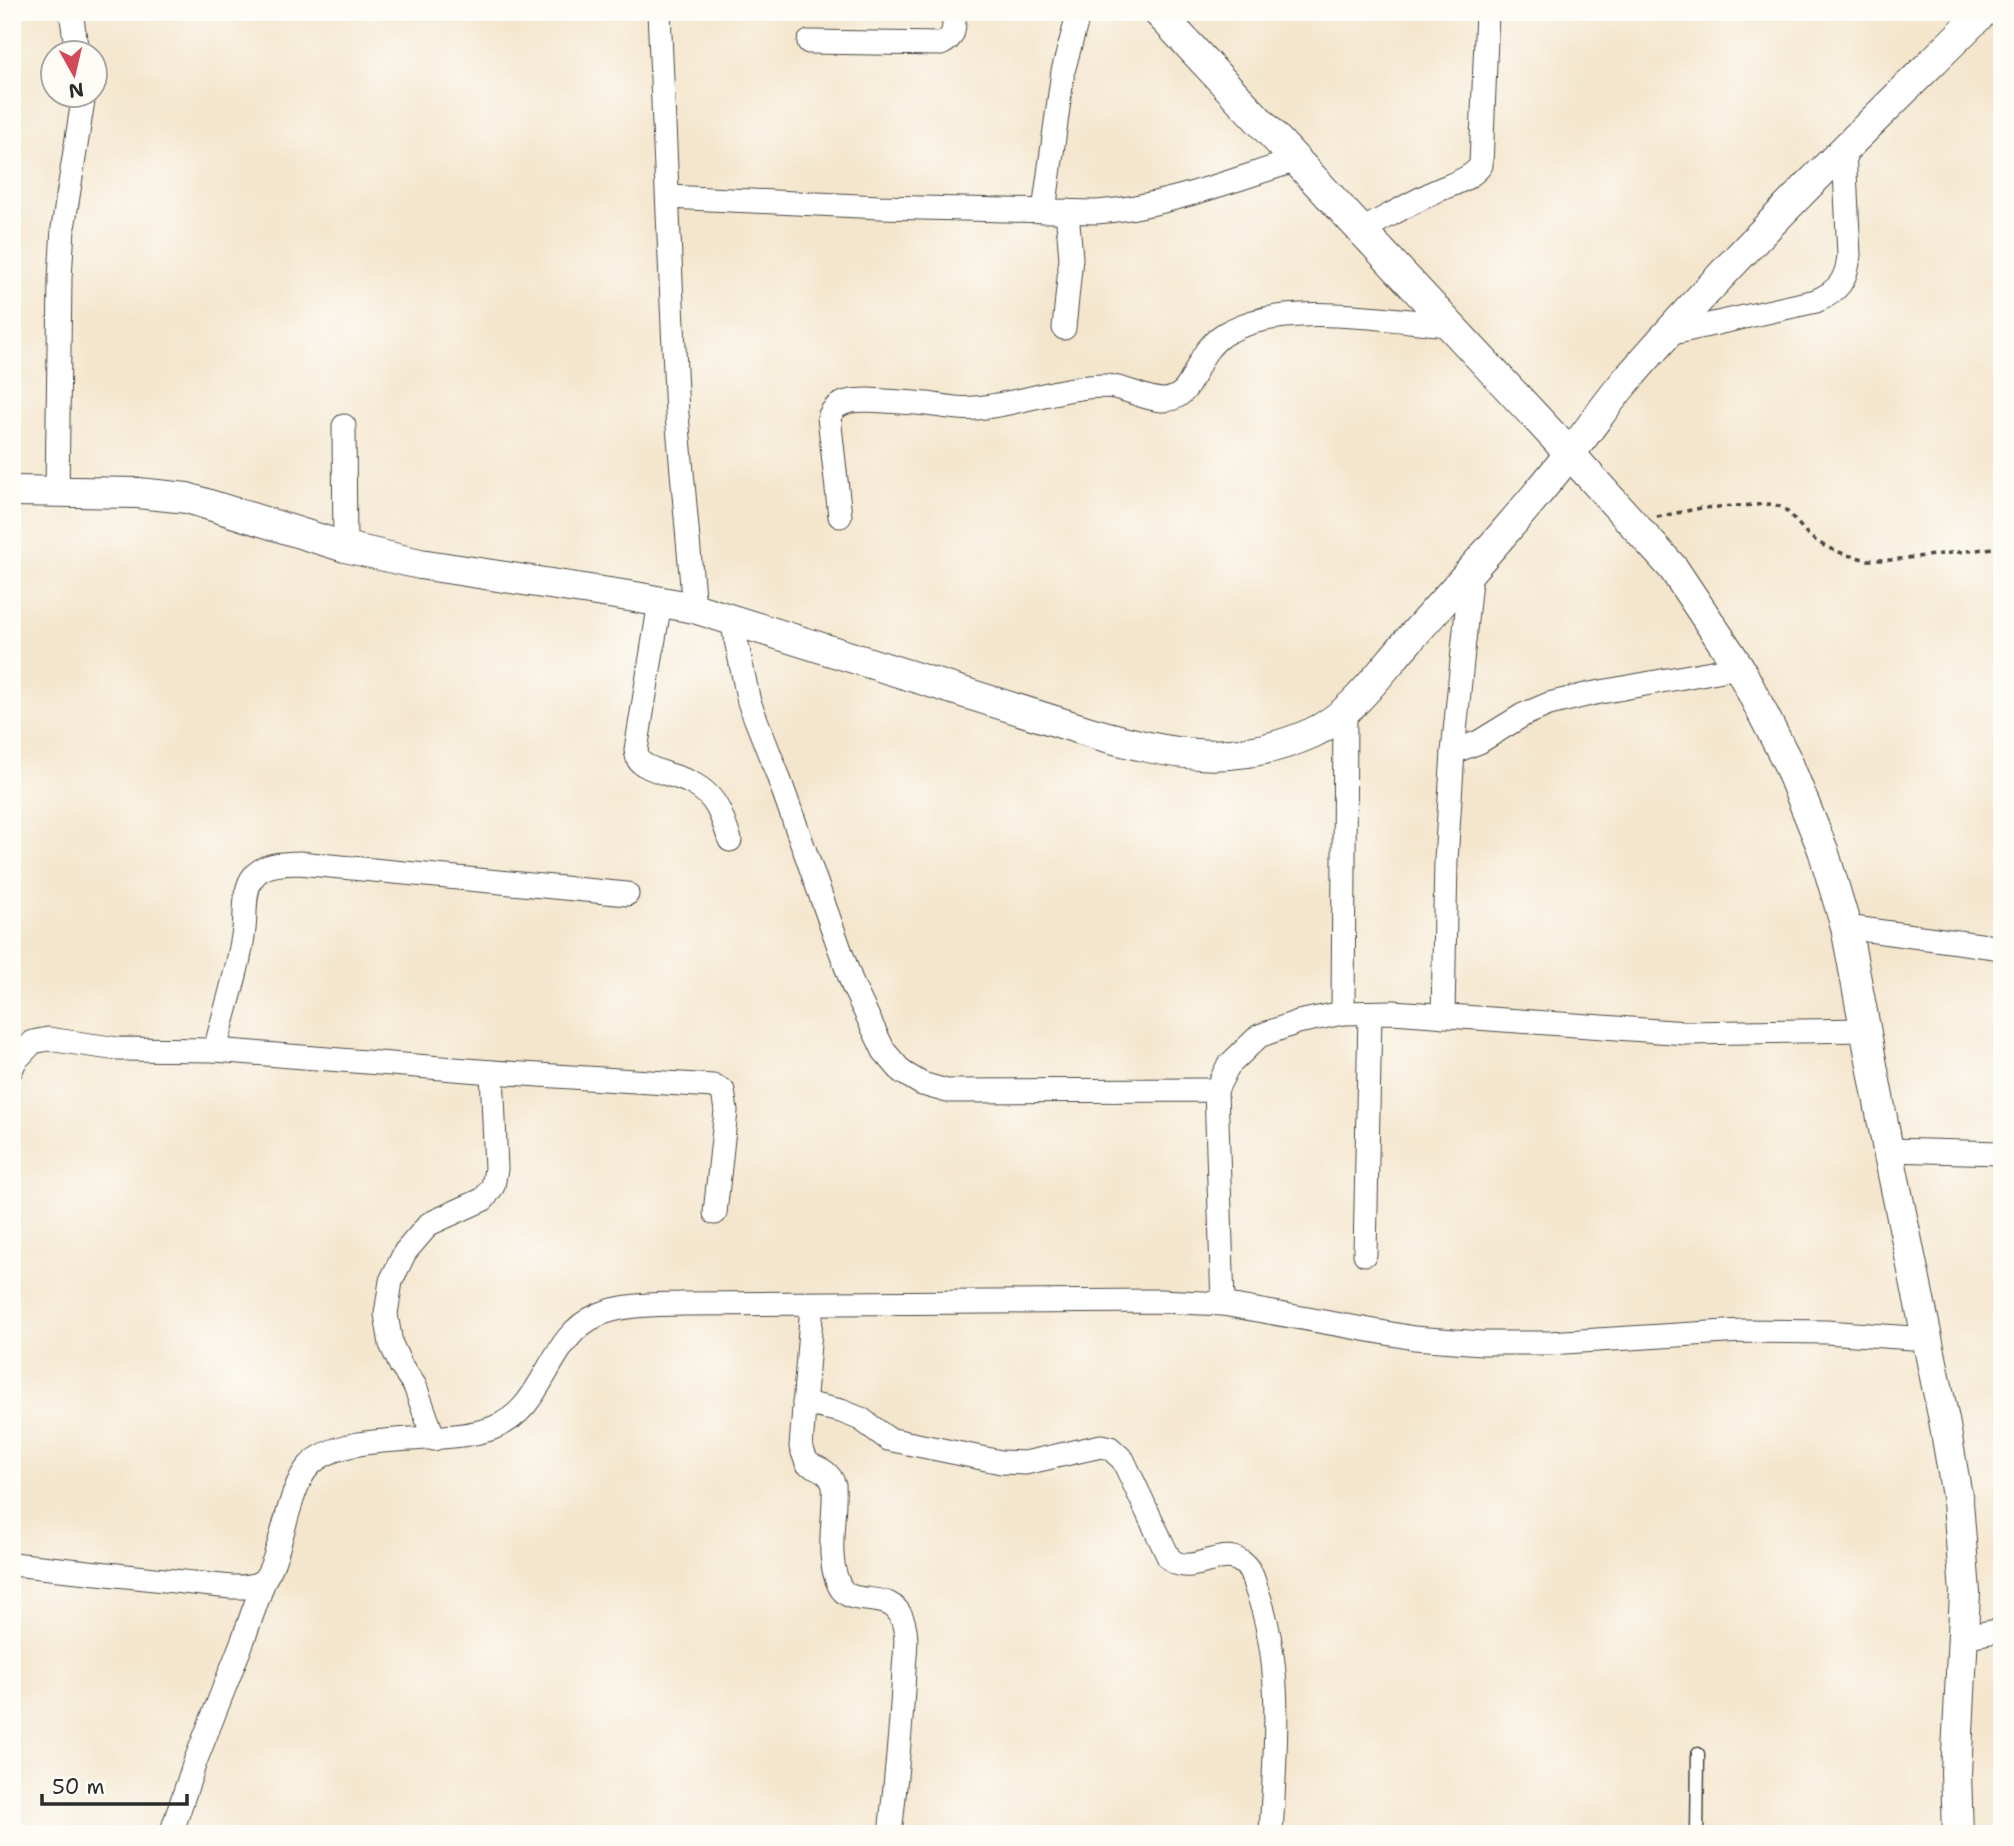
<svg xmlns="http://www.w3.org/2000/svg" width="2014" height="1846" font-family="'Shantell Sans',sans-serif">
	<rect width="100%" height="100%" fill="#fdfcf7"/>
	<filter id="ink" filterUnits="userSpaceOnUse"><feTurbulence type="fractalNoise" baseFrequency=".0143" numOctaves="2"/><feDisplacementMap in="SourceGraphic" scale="14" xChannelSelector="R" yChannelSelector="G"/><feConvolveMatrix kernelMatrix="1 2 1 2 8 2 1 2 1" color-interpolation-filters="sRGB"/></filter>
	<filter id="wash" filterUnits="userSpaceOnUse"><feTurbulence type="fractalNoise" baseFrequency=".00686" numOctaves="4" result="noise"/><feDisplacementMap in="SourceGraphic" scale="28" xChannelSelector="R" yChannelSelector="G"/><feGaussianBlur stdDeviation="1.57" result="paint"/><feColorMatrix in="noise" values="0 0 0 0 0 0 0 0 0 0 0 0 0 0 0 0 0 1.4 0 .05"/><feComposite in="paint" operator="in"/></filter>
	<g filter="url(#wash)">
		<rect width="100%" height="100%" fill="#f4e6cd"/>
	</g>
	<g filter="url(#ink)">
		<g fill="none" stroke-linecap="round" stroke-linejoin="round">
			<!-- service casing -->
			<g stroke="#494743" stroke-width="15">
				<polyline id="service" points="1697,1834 1698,1754"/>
			</g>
			<!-- minor casing -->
			<g stroke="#494743" stroke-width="25">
				<g id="minor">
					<polyline points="71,12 77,52"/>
					<polyline points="659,12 677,415 694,608"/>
					<path d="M 809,42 L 941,44 C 956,37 954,27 954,12"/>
					<path d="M 668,197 L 880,207 L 1096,212 C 1165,207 1232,180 1297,160"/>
					<polyline points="1044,211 1063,71 1079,12"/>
					<path d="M 1362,230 C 1385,218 1407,205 1430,194 C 1447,185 1470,181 1481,165 L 1487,12"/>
					<polyline points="1064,328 1071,258 1067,211"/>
					<path d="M 1668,334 L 1816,301 C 1839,291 1847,279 1849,255 L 1844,150"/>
					<polyline points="344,426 345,547"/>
					<polyline points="57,492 60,278 63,228 84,94"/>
					<path d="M 840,516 L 829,417 C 836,401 852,400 869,400 C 888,401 908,402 927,404 C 943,406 959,410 975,408 C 1018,405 1061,386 1106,386 C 1126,387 1143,399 1162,400 C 1193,400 1193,365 1209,348 C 1214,342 1223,334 1230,331 C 1286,301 1387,320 1450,325"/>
					<path d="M 660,602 L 636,750 C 637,755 637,761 643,764 C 662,776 690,776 708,795 C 720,807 724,824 730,840"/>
					<polyline points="732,621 749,702 777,773 853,986 884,1051 902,1072 922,1084 947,1091 1216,1090 1223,1304"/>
					<polyline points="1453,752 1479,742 1523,715 1549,704 1590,694 1739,667"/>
					<polyline points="1846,927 2002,948"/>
					<polyline points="1343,1013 1345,712"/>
					<polyline points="1443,1016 1446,860 1453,752 1471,570"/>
					<path d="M 215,1050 C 225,1010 239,969 244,929 C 246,913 243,888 254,876 C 265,863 284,864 299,863 L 627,894"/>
					<polyline points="12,1068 15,1061 33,1042 48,1039 118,1049 215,1050 492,1072 713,1086 723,1091 726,1111 715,1213"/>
					<polyline points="1216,1090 1228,1066 1259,1036 1298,1022 1343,1013 1393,1012 1686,1033 1865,1030"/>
					<polyline points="1888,1150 2002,1153"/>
					<polyline points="1365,1254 1370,1013"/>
					<path d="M 812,1304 L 801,1447 L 807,1463 C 820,1469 829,1471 834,1485 C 836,1516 825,1556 839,1585 C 851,1611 892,1586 903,1621 C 908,1636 905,1653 904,1669 C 902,1724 896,1779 890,1834"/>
					<path d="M 804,1403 L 841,1411 L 861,1419 L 888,1439 L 1001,1462 L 1025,1463 L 1101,1446 L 1110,1448 L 1123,1460 L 1169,1558 C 1190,1579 1218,1547 1240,1561 C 1250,1567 1253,1578 1256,1588 C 1285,1666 1275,1752 1271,1834"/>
					<polyline points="434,1439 415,1386 401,1366 391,1344 386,1314 391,1281 405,1252 429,1224 484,1199 493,1186 496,1169 492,1072"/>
					<path d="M 12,1564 L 231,1587 C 241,1587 252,1588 261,1582 C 280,1570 286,1490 309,1466 C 345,1428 442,1447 493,1428 C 547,1408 546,1337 598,1315 C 623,1304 656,1305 682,1304 L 1160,1301 L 1223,1304 L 1414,1338 L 1482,1343 L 1549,1343 L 1742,1331 L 1826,1332 L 1927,1339"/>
					<polyline points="1963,1637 2002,1630"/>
					<polyline points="171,1834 195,1762 243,1640 264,1581"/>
				</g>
			</g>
			<!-- tertiary casing -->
			<g stroke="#494743" stroke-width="32">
				<g id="tertiary">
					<polyline points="1158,12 1570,454 1673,568 1739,667 1787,761 1823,850 1846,927 1888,1150 1944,1420 1958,1502 1965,1593 1956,1773 1958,1834"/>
					<path d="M 12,491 L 138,493 L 187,498 L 345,547 L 420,564 L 635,597 L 694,608 L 1093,733 C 1171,755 1234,768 1312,733 C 1352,715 1380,672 1408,641 C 1463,579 1520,517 1571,452 C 1592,427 1609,399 1631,375 C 1741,248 1863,131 1983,12"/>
				</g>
			</g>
			<!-- path -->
			<polyline stroke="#494743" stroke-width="3.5" stroke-dasharray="5 5" stroke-linecap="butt" points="1657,517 1701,508 1772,504 1784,508 1810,537 1826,547 1847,555 1868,560 1891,560 2002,547"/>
			<!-- service -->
			<use href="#service" stroke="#fff" stroke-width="12"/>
			<!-- minor -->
			<use href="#minor" stroke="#fff" stroke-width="23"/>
			<!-- tertiary -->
			<use href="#tertiary" stroke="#fff" stroke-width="30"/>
		</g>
	</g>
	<!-- margin -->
	<rect width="2014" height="1846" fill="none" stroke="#fdfcf7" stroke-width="42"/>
	<!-- north arrow -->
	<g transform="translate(74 74) rotate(172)"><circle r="33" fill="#fdfcf7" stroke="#a9a8a5" stroke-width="2"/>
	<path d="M0-5L12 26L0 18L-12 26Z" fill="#d1495b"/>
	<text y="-10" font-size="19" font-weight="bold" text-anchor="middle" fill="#2b2b2b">N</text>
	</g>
	<!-- scale -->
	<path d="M42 1794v10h145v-10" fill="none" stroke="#2b2b2b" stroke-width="3.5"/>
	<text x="52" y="1794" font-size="21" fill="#2b2b2b" stroke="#fdfcf7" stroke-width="5" paint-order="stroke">50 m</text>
</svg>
